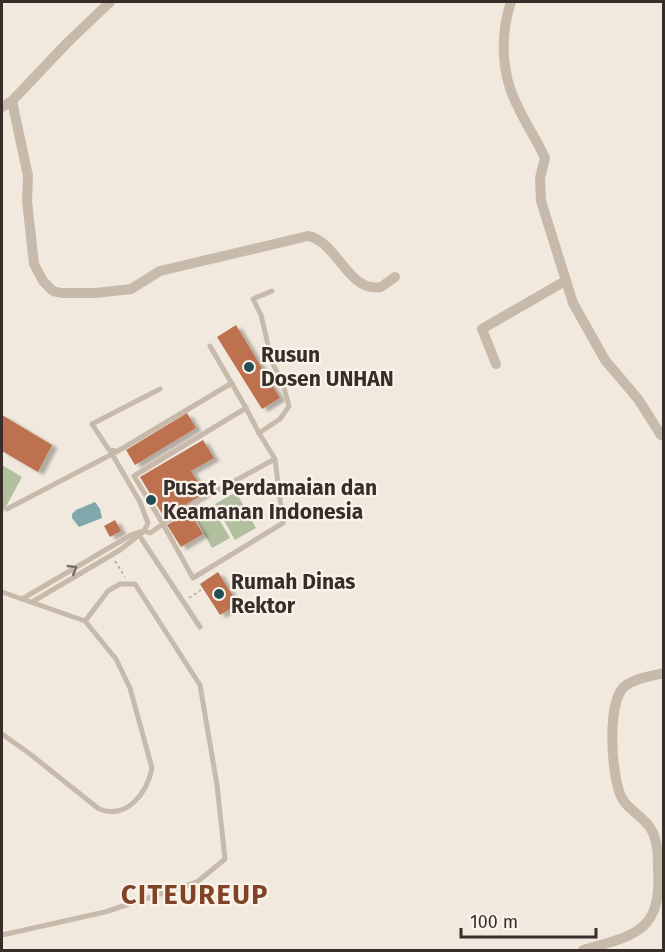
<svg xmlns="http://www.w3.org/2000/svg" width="665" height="952" font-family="'Fira Sans',sans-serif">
	<defs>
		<filter id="shadow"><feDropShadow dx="5.5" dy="3" stdDeviation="1.5" flood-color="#0004"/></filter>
	</defs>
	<rect width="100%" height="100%" fill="#f1e9de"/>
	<!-- green -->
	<g fill="#b2bf9f">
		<polygon points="2,465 22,477 3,512 2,511"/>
		<polygon points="236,492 256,528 235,540 215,504"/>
		<polygon points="213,509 230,538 212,548 196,519"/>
	</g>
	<!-- water -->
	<polygon fill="#7fa7ac" points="95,502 100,509 102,518 79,527 72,518 72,514 76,510"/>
	<!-- building -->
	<g fill="#be714f" filter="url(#shadow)">
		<polygon points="236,325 280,398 262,409 217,337"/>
		<polygon points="187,413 196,428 135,465 126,450"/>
		<polygon points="2,415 52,445 38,472 2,451"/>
		<polygon points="203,440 214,458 191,471 205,493 164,517 140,477"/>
		<polygon points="189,512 203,534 181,547 167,525"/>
		<polygon points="115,520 121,531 110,537 104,526"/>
		<polygon points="218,572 238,604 220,615 200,584"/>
	</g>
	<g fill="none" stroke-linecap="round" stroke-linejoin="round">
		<!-- path -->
		<g stroke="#b4a495" stroke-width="1.5" stroke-dasharray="3 3" stroke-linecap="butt">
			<polyline points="115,561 125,577"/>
			<polyline points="189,598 201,590"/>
		</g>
		<!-- lane -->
		<g stroke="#c8baab" stroke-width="5">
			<polyline points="246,408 259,433 275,459 203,498 163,524 193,578 283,523 275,459"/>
			<polyline points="259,433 280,419 289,406 283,384 272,362 261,315 253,299 272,291"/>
			<polyline points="116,451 109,450 92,424 160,389"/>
			<polyline points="7,509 118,451 232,383"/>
			<polyline points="139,535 200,627"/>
			<path d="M 2,592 L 85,621 L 116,659 L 130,688 L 152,768 C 147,793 127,820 99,809 L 30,754 L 2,734"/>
			<polyline points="22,599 131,535 144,531 150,533 163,524 134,476 246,408 210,346"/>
			<polyline points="32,602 120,550 144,531 148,523 140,502 112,454"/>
			<polyline points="2,935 105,912 197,882 225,859 217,785 200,685 135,584 120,584 108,591 85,621"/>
		</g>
		<!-- street -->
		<g stroke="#c8baab" stroke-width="10">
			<path d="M 511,2 C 500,35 501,74 517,105 C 525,123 537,140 545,158 L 540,178 L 541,201 L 573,303 L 605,360 L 638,399 L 661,435 L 664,436"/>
			<path d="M 12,101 L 28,176 L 27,201 L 34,264 L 43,281 L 53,291 L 61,293 L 96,293 L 131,289 L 160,271 L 308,236 C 337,241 348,293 381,287 L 395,277"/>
			<polyline points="2,107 12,101 67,43 110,2"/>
			<polyline points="496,364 482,329 565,281"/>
			<path d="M 583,950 C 635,935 662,932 658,869 C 658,856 658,841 651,829 C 644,817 630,811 623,800 C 611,781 606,701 625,686 C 635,678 651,676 664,673"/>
		</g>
	</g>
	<!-- one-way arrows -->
	<defs><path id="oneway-chevron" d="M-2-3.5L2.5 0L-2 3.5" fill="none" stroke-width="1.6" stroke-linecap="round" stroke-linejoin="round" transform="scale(1.5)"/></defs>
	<use stroke="#786d64" href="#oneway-chevron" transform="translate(73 569) rotate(-31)"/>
	<!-- markers -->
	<g fill="#224f55" stroke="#f9f3ea" stroke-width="2">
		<circle cx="249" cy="367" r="6"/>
		<circle cx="151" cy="500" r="6"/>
		<circle cx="219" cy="594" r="6"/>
	</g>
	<g text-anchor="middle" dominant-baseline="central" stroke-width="4.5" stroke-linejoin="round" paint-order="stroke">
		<!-- poi labels -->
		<g font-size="21" font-weight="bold" fill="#372e2a" stroke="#f9f3ea" text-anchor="start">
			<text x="261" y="355">Rusun<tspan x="261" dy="24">Dosen UNHAN</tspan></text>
			<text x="163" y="488">Pusat Perdamaian dan<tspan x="163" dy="24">Keamanan Indonesia</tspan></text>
			<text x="231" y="582">Rumah Dinas<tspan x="231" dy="24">Rektor</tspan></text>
		</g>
		<!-- district labels -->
		<g font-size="27" font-weight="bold" letter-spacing="1.5" fill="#804328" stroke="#f9f3ea">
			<text x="195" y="895">CITEUREUP</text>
		</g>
	</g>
	<!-- border -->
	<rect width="665" height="952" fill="none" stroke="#372e2a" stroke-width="6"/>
	<!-- scale -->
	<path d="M461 928v9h135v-9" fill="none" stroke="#372e2a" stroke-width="3"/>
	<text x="470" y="928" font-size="18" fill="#372e2a" stroke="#f9f3ea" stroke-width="4.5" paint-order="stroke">100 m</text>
</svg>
